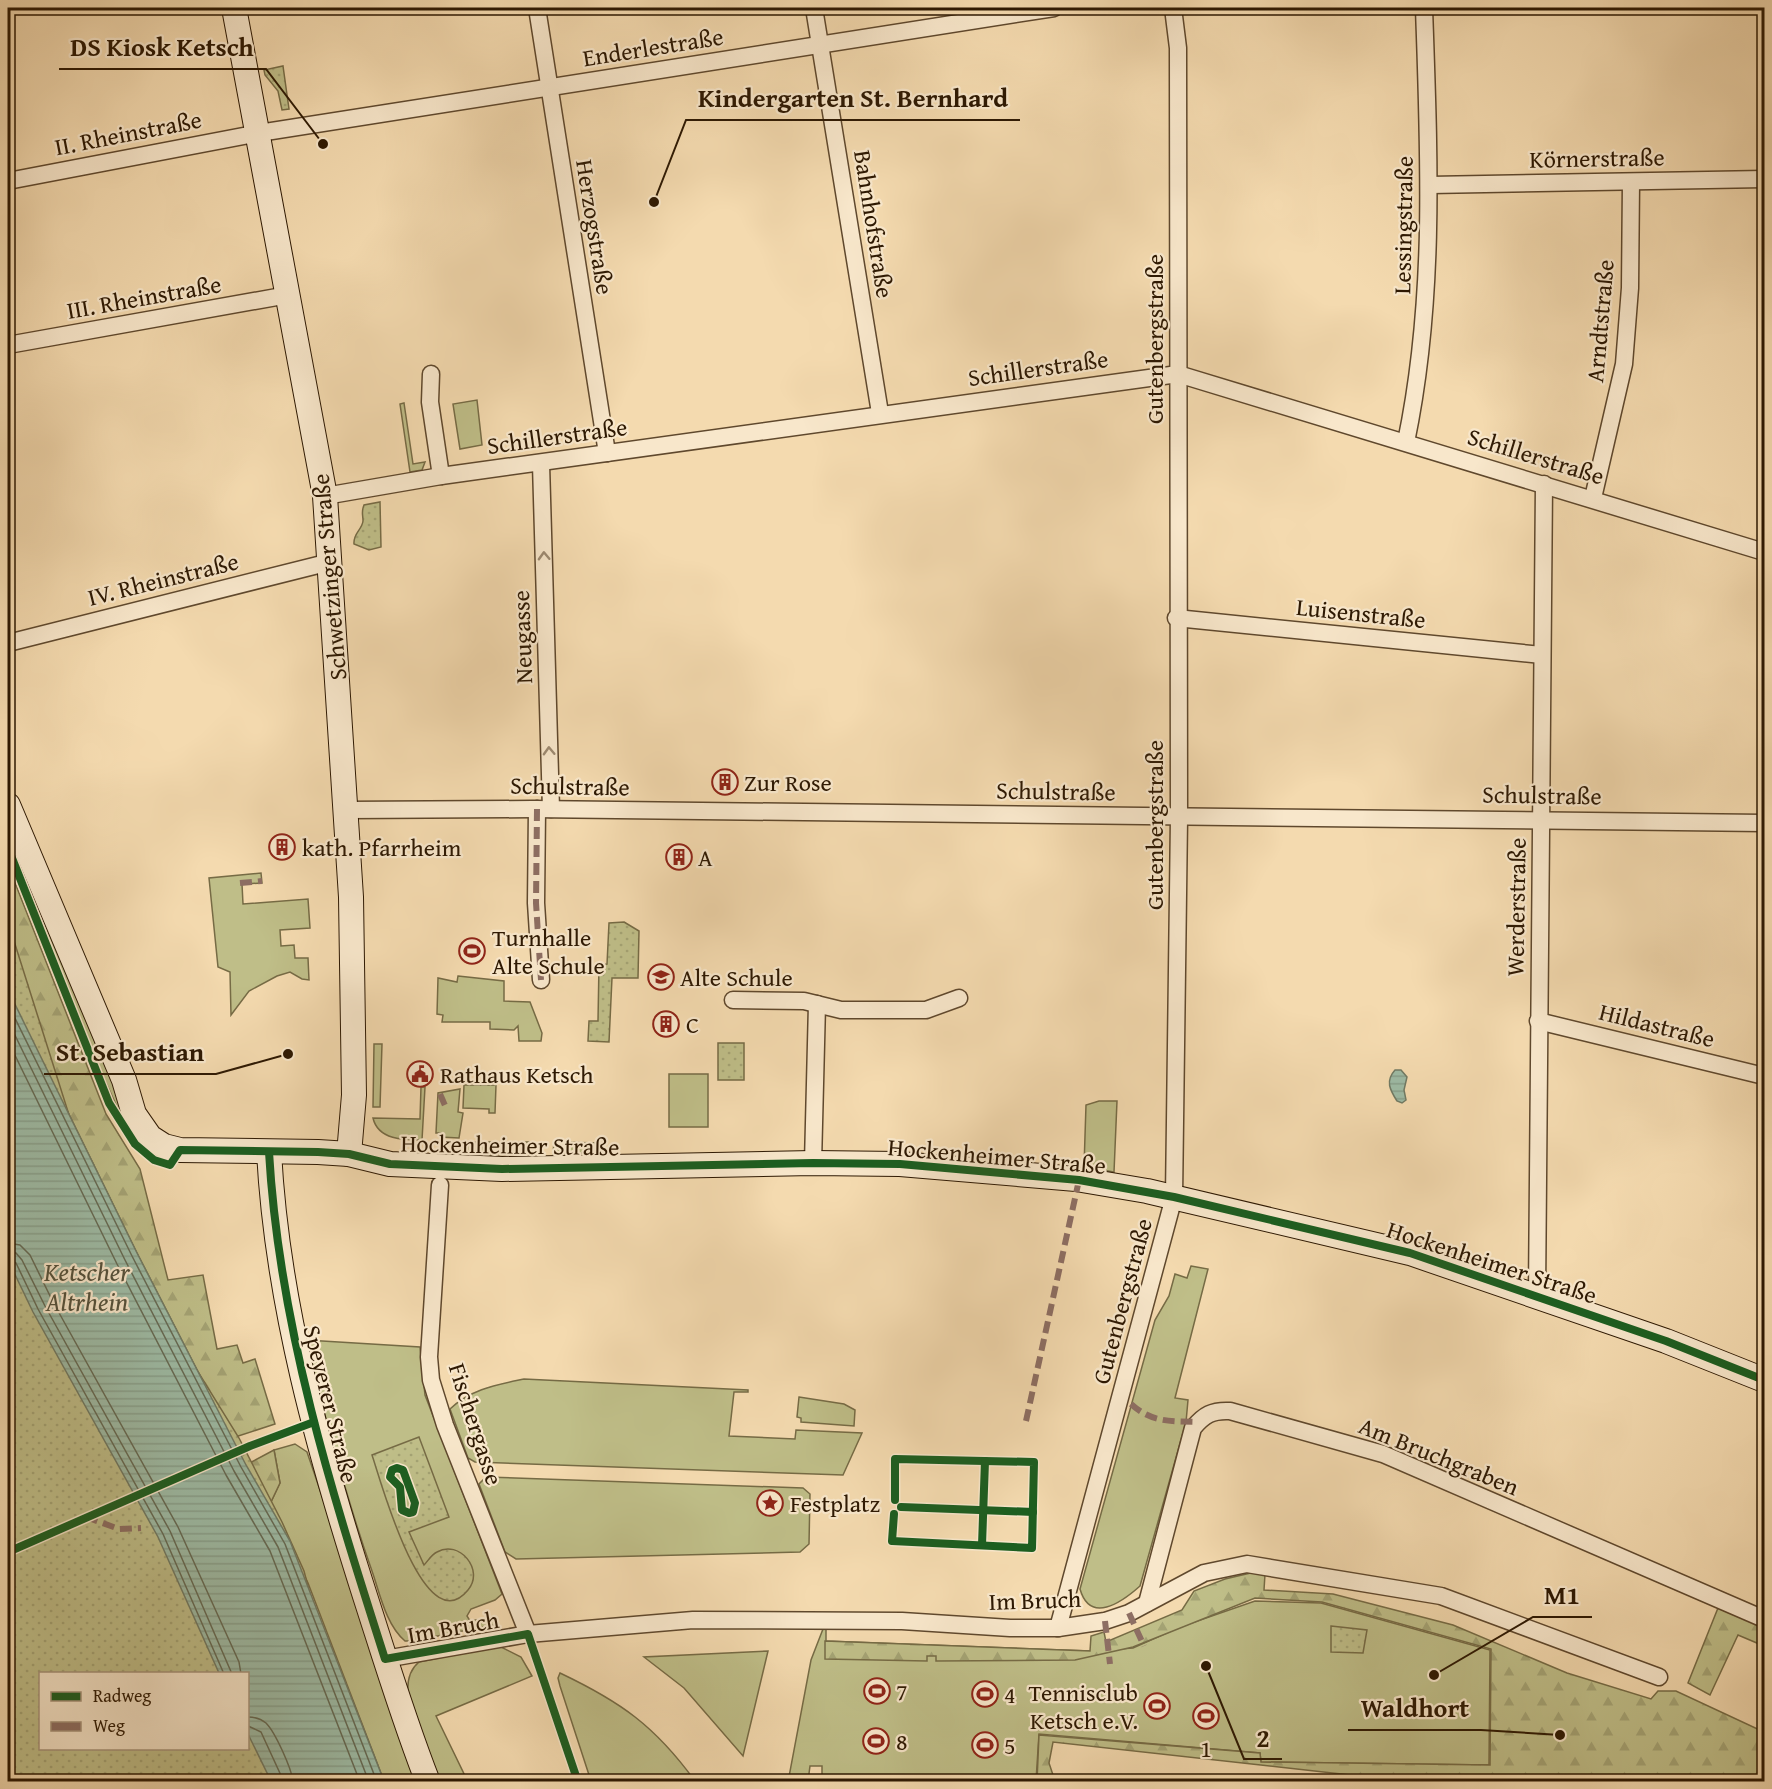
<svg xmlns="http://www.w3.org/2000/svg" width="1772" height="1789" font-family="'Gentium Book Plus',serif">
	<defs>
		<pattern id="forest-firs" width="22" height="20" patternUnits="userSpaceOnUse" patternTransform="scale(1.5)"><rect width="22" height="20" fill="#bfbe88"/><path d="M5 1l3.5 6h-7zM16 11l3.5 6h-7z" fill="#a4a374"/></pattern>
		<pattern id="park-dots" width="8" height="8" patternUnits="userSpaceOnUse" patternTransform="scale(1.5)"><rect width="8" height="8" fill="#bfbe88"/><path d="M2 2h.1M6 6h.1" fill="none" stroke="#a4a374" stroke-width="1.8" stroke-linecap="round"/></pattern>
		<pattern id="water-rules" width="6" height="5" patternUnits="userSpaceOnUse" patternTransform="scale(1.5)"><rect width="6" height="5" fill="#9dbba5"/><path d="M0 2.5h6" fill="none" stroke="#88a08c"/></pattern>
	</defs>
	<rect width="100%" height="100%" fill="#f4daaf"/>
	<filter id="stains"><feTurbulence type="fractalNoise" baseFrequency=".00333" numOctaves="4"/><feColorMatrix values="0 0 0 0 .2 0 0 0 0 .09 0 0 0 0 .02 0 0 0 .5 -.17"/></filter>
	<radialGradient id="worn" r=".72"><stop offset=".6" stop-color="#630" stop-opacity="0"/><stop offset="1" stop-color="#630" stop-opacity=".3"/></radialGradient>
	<!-- grass -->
	<g fill="#bfbe88" stroke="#766b45" stroke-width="1.5">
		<polygon points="477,400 482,445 460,449 453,404"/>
		<polygon points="404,403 413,464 425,462 422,470 410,472 400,404"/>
		<polygon points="261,873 262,883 242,884 243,904 308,899 310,928 280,930 281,946 294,945 295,958 308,958 309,980 302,979 290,972 277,976 249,991 231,1015 230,972 218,967 209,878"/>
		<polygon points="29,874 100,1039 125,1120 123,1120 97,1063 23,877"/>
		<polygon points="458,976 504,981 504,1001 530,1002 542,1033 541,1041 519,1041 518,1026 514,1030 490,1029 490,1022 442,1022 443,1015 437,1014 438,978 457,982"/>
		<polygon points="374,1044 382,1044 380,1107 373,1107"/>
		<rect x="669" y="1074" width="39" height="53"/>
		<polygon points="464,1085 496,1085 495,1113 489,1113 489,1109 463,1108"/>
		<path d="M 421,1087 L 425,1087 L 422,1140 C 404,1140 378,1140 373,1118 L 420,1119 Z"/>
		<polygon points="460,1089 458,1112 463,1113 459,1138 440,1137 440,1133 436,1133 438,1093"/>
		<polygon points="1099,1101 1117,1101 1114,1172 1084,1167 1086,1105"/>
		<polygon points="464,1142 533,1142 532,1154 485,1155 479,1152 479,1155 463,1155"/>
		<polygon points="554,1142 600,1143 600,1150 591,1153 553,1154"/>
		<path d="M 1191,1266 L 1208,1269 L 1175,1398 L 1188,1400 L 1186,1422 L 1140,1586 C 1121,1603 1090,1624 1080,1589 L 1155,1320 L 1169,1296 L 1175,1274 L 1187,1278 Z"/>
		<path d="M 306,1340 L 420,1347 L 425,1395 L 502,1594 L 495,1600 L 471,1609 L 467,1616 L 470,1621 L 494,1617 L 497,1624 L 413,1641 L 405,1641 C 386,1625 380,1594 372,1571 C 345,1495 325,1418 306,1340 Z"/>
		<path d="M 524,1379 L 748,1390 L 748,1392 L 734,1392 L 729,1436 L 795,1439 L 796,1430 L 862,1433 L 843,1475 L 475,1462 L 468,1458 L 450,1409 C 471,1389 496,1385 524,1379 Z"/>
		<polygon points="799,1397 844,1404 855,1410 854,1426 801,1422 801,1418 797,1417"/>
		<polygon points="295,1444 307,1452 419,1781 384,1781 308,1583 270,1504 280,1483 274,1450"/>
		<polygon points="486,1477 803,1488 810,1494 809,1544 800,1552 516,1559 505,1552 479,1484"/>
		<polygon points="1255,1601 1321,1603 1490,1650 1489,1765 1261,1762 1260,1753 1039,1734 1036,1781 822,1781 822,1766 810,1766 808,1781 788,1782 811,1660 823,1629 826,1629 826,1641 1091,1651 1133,1648 1180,1627"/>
		<path d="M 499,1646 L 521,1657 L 532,1676 L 436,1716 L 468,1782 L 439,1781 C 427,1752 389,1686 419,1662 Z"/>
		<polygon points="768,1651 743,1756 684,1688 644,1657"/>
		<path d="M 560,1673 C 621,1702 655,1726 695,1781 L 591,1781 L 560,1686 L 558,1678 Z"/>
	</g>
	<!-- forest -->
	<g fill="url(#forest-firs)" stroke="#766b45" stroke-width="1.5">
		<polygon points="8,865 106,1114 140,1169 168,1280 203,1275 217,1349 237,1345 243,1363 255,1359 275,1424 232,1438 137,1253 8,990"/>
		<polygon points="274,1450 280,1483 270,1504 246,1465"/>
		<polygon points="1255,1572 1265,1574 1264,1590 1333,1594 1453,1625 1567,1673 1651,1699 1658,1691 1676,1691 1764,1732 1764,1781 1361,1781 1368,1777 1053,1742 1049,1763 1055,1781 1037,1781 1039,1735 1260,1753 1261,1762 1490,1765 1491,1649 1322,1602 1255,1598 1133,1647 1075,1660 936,1661 936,1656 927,1656 927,1661 825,1659 825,1641 1090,1651 1091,1636 1104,1632 1106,1642 1182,1610 1194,1591 1225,1579"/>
		<polygon points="1718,1608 1764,1627 1764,1646 1738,1635 1710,1695 1688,1683"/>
	</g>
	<!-- park -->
	<g fill="url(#park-dots)" stroke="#766b45" stroke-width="1.5" fill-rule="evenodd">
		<polygon points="283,66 289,109 282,110 278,91 265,75 264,70"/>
		<path d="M 380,502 L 381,547 L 369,550 L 354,544 C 353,533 362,530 363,521 C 363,514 361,512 364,505 Z"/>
		<path d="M 8,922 L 76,1137 L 195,1367 L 239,1438 L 282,1522 L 304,1571 L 325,1650 L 378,1781 L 8,1781 ZM 40,1674 L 248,1674 L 248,1748 L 40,1748 Z"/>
		<polygon points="624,922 639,931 638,978 612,978 609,1042 588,1041 589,1021 598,1021 599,965 607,964 609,923"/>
		<rect x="718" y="1043" width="26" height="37"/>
		<path d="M 419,1437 L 449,1517 L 409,1532 L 424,1565 C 428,1561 431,1555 437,1552 C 459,1539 485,1570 468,1590 C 424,1644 380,1478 372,1455 Z"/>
		<polygon points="1331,1626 1367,1630 1363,1653 1331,1652"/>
	</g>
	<!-- water -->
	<g fill="url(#water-rules)" stroke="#707a64" stroke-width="1.5">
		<polygon points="8,990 137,1253 246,1465 290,1541 384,1781 271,1781 248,1734 248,1674 219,1673 158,1537 33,1312 8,1260"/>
		<path d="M 1395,1070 L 1401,1070 L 1407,1077 L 1404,1090 L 1406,1100 L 1402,1103 L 1397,1101 C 1390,1090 1385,1081 1395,1070 Z"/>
	</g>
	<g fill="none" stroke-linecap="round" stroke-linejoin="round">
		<!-- shore -->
		<g stroke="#656a54" stroke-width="1.5">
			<polyline points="8,1004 132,1256 241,1467 285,1544 377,1782"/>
			<polyline points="8,1021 125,1260 234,1471 278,1547 369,1782"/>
			<polyline points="8,1041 117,1264 226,1475 270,1551 360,1782"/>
			<polyline points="8,1243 20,1245 30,1255 53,1302 178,1527 239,1662 241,1674"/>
			<polyline points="8,1252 16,1253 22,1260 45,1306 170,1531 232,1674"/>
			<polyline points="8,1259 16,1263 38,1309 163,1534 224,1674"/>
			<path d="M 248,1717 C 254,1717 260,1718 266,1723 C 275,1732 292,1769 293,1782"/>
			<polyline points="248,1726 261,1732 284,1782"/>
		</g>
		<!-- street casing -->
		<g stroke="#5f482d" stroke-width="19">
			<g id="street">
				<polyline points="537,8 607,453"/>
				<polyline points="814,8 880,413"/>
				<polyline points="8,181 259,133 1054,8"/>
				<polyline points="1430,185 1764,179"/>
				<polyline points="8,345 288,295"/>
				<polyline points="431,374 430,402 441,476"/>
				<path d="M 1406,442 C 1436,298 1429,153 1424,8"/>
				<polyline points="541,464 551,809"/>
				<polyline points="325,496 441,476 1178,374 1764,552"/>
				<polyline points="1593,498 1624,364 1630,288 1631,182"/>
				<polyline points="1176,618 1542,655"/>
				<polyline points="8,643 330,562"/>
				<polyline points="537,809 536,903 541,980"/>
				<polyline points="347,810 533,809 1764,823"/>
				<polyline points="733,1000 804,1001 841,1010 926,1010 959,998"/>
				<polyline points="1538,1021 1764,1076"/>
				<polyline points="813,1163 817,1004"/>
				<polyline points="440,1185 429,1357 431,1380 445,1425 528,1634"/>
				<polyline points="1537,1295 1544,484"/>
				<path d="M 1147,1603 L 1193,1428 C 1204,1415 1212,1410 1230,1411 L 1383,1454 L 1764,1619"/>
				<polyline points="1058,1628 1174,1197 1179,818 1178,48 1173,8"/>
				<polyline points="385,1659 528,1634 693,1620 902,1621 1010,1628 1058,1628 1105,1621 1129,1613 1204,1573 1247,1564 1441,1596 1659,1677"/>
			</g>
		</g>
		<!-- secondary casing -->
		<g stroke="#2d1802" stroke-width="26">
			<g id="secondary">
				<polyline points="234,8 325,496 351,897 354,1095 349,1154"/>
				<polyline points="8,805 124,1080 134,1114 150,1137 164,1146 180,1150 318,1152 349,1154 390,1164 502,1169 813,1163 900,1164 1076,1179 1147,1191 1410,1253 1666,1341 1764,1380"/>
				<path d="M 269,1152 C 277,1304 319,1452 365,1596 C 385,1658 404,1721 428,1782"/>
			</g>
		</g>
		<!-- street -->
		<use href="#street" stroke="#f8e7cb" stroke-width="16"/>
		<!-- secondary -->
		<use href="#secondary" stroke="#f8e7cb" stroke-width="24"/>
		<!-- quiet -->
		<g stroke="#8d6e63" stroke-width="6" stroke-dasharray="12 6" stroke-linecap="butt">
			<polyline points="537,809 536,903 541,980"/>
			<polyline points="240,883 262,881"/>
			<polyline points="440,1094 447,1110"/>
			<path d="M 1131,1404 C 1152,1423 1171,1421 1198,1422"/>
			<polyline points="1026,1421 1079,1180"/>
			<polyline points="86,1517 119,1529 141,1528"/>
			<polyline points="1129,1613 1144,1646"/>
			<polyline points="1105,1621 1110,1664"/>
		</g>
		<!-- cycleway casing -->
		<g stroke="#f8e7cb" stroke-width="11">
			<g id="cycleway">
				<polyline points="8,848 109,1103 135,1144 154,1160 170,1165 180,1150 318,1152 349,1154 390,1164 502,1169 813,1163 900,1164 1079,1180 1174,1197 1410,1253 1666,1341 1764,1380"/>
				<path d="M 269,1152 C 279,1327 332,1493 385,1659 L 528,1634 L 578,1782"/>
				<polygon points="397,1468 403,1470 415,1503 413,1512 409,1513 402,1510 400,1487 390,1477 392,1470"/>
				<polyline points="901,1507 1033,1512"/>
				<polyline points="894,1514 892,1541 1032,1548 1034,1462 895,1459 895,1500"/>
				<polyline points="982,1545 985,1461"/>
				<polyline points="8,1552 250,1446 314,1422"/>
			</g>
		</g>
		<!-- cycleway -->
		<use href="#cycleway" stroke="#1b5e20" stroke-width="8"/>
	</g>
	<!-- one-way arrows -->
	<defs><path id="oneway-chevron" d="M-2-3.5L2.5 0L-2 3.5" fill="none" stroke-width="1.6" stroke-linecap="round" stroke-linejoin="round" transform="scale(1.5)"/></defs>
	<g stroke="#9d8a71">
		<use href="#oneway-chevron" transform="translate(544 556) rotate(-92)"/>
		<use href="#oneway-chevron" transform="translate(549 751) rotate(-92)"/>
	</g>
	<!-- icons -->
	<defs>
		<g id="building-ring" transform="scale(1.35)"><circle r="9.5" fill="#f8e7cb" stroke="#8f2418" stroke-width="1.5"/><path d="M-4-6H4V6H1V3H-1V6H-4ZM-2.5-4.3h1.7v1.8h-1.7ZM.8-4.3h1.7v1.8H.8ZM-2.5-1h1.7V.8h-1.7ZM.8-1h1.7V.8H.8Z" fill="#8f2418"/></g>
		<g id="stadium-ring" transform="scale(1.35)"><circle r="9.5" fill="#f8e7cb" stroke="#8f2418" stroke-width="1.5"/><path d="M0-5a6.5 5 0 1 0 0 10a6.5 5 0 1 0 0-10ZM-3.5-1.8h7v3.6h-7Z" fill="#8f2418"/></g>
		<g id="school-ring" transform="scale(1.35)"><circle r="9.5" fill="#f8e7cb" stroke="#8f2418" stroke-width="1.5"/><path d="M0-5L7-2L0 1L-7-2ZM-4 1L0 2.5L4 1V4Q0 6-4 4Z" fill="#8f2418"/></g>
		<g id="civic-ring" transform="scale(1.35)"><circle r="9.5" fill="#f8e7cb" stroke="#8f2418" stroke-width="1.5"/><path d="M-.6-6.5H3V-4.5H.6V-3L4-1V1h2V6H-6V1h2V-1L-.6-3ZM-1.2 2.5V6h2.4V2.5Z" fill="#8f2418"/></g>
		<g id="sight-ring" transform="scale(1.35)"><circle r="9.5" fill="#f8e7cb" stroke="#8f2418" stroke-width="1.5"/><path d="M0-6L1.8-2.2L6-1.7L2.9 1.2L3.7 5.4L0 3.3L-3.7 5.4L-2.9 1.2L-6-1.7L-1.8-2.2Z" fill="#8f2418"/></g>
	</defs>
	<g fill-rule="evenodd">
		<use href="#building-ring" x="725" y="782"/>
		<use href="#building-ring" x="282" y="847"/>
		<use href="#building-ring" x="679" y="857"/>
		<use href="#stadium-ring" x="472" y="951"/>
		<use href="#school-ring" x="661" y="977"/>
		<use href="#building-ring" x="666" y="1024"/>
		<use href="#civic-ring" x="420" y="1074"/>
		<use href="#sight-ring" x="770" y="1503"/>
		<use href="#stadium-ring" x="877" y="1691"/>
		<use href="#stadium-ring" x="985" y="1694"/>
		<use href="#stadium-ring" x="1157" y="1706"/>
		<use href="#stadium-ring" x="1206" y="1716"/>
		<use href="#stadium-ring" x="876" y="1741"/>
		<use href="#stadium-ring" x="985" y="1745"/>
	</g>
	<g text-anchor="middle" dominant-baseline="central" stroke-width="4.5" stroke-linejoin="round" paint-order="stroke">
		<!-- street labels -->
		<g font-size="24" fill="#2d1802" stroke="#f8e7cb">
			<text transform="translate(653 47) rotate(-9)">Enderlestraße</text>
			<text transform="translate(128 133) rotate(-11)">II. Rheinstraße</text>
			<text transform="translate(1597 158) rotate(-1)">Körnerstraße</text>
			<text transform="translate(874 224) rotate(81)">Bahnhofstraße</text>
			<text transform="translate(1403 225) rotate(-89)">Lessingstraße</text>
			<text transform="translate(595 227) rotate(81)">Herzogstraße</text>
			<text transform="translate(144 297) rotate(-10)">III. Rheinstraße</text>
			<text transform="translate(1600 321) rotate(-85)">Arndtstraße</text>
			<text transform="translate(1154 339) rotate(-90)">Gutenbergstraße</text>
			<text transform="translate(1038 368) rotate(-8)">Schillerstraße</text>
			<text transform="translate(557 436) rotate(-8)">Schillerstraße</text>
			<text transform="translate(1536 456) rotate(17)">Schillerstraße</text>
			<text transform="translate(329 577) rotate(-95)">Schwetzinger Straße</text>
			<text transform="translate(163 579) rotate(-14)">IV. Rheinstraße</text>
			<text transform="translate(1361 613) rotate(6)">Luisenstraße</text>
			<text transform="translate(522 637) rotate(-92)">Neugasse</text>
			<text transform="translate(570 786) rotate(1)">Schulstraße</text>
			<text transform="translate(1056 791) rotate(1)">Schulstraße</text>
			<text transform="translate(1542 795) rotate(1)">Schulstraße</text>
			<text transform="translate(1154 825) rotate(-90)">Gutenbergstraße</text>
			<text transform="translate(1516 907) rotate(-89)">Werderstraße</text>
			<text transform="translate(1657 1025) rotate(14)">Hildastraße</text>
			<text transform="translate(510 1145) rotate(1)">Hockenheimer Straße</text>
			<text transform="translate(997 1156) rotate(5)">Hockenheimer Straße</text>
			<text transform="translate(1492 1262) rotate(18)">Hockenheimer Straße</text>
			<text transform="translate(1122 1301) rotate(-75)">Gutenbergstraße</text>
			<text transform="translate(331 1404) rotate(76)">Speyerer Straße</text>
			<text transform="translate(476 1424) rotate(72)">Fischergasse</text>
			<text transform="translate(1439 1456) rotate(22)">Am Bruchgraben</text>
			<text transform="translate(1035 1600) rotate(-2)">Im Bruch</text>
			<text transform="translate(453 1627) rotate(-10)">Im Bruch</text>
		</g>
		<!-- poi labels -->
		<g font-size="24" fill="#2d1802" stroke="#f8e7cb" text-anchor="start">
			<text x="744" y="782">Zur Rose</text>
			<text x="302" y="847">kath. Pfarrheim</text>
			<text x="698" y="857">A</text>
			<text x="492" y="937">Turnhalle<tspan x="492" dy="28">Alte Schule</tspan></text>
			<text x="680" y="977">Alte Schule</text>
			<text x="686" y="1024">C</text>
			<text x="440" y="1074">Rathaus Ketsch</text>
			<text x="790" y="1503">Festplatz</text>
			<text x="896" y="1691">7</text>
			<text x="1138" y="1692" text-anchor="end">Tennisclub<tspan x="1138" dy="28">Ketsch e.V.</tspan></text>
			<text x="1004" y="1694">4</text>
			<text x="896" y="1741">8</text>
			<text x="1004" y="1745">5</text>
			<text x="1206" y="1748" text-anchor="middle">1</text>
		</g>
		<!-- water labels -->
		<g font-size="26" font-style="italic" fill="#54513b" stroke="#f8e7cb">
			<text x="87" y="1271">Ketscher<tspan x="87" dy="30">Altrhein</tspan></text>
		</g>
	</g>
	<!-- callouts -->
	<path fill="none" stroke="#2d1802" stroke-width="2" d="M323 144L266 69H59M654 202L686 120H1020M288 1054L216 1074H44M1434 1675L1533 1617H1592M1560 1735L1481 1730H1348M1206 1666L1244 1759H1282"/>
	<g fill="#2d1802" stroke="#f8e7cb" stroke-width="2">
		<circle cx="323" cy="144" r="6"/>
		<circle cx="654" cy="202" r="6"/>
		<circle cx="288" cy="1054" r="6"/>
		<circle cx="1434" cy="1675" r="6"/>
		<circle cx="1560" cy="1735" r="6"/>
		<circle cx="1206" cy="1666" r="6"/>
	</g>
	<g font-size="26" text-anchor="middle" font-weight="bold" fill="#2d1802" stroke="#f8e7cb" stroke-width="4.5" stroke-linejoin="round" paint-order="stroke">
		<text x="162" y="56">DS Kiosk Ketsch</text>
		<text x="853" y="107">Kindergarten St. Bernhard</text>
		<text x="130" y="1061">St. Sebastian</text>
		<text x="1562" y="1604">M1</text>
		<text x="1415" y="1717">Waldhort</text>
		<text x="1263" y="1747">2</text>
	</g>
	<!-- margin -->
	<rect width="1772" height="1789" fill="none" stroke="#f4daaf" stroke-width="30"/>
	<rect x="9" y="9" width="1754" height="1771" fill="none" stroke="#2d1802" stroke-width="3"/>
	<rect x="15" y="15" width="1742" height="1759" fill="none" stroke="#2d1802" stroke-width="1.5"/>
	<!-- legend -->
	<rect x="39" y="1672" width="210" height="78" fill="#f8e7cb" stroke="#a7947b" stroke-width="1.5"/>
	<rect x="51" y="1692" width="30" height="9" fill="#1b5e20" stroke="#a7947b" stroke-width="1.5"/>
	<text x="93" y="1702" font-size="18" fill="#2d1802">Radweg</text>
	<rect x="51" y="1722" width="30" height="9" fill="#8d6e63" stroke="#a7947b" stroke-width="1.5"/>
	<text x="93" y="1732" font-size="18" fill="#2d1802">Weg</text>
	<rect width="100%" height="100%" filter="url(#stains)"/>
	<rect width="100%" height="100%" fill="url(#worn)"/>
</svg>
